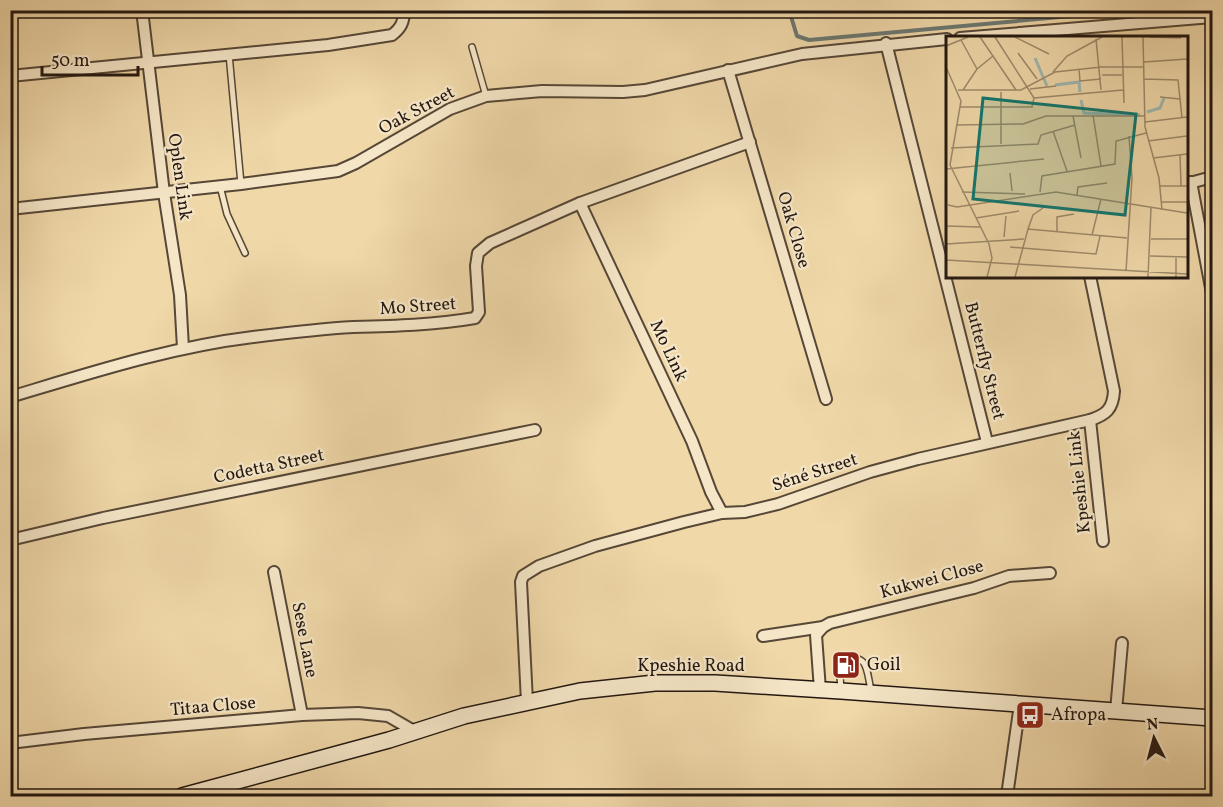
<svg xmlns="http://www.w3.org/2000/svg" width="1223" height="807" font-family="Vollkorn,serif">
	<rect width="100%" height="100%" fill="#f0d8a9"/>
	<filter id="stains"><feTurbulence type="fractalNoise" baseFrequency=".00333" numOctaves="4"/><feColorMatrix values="0 0 0 0 .2 0 0 0 0 .09 0 0 0 0 .02 0 0 0 .5 -.17"/></filter>
	<radialGradient id="worn" r=".72"><stop offset=".6" stop-color="#630" stop-opacity="0"/><stop offset="1" stop-color="#630" stop-opacity=".3"/></radialGradient>
	<g fill="none" stroke-linecap="round" stroke-linejoin="round">
		<!-- stream -->
		<polyline stroke="#6c7872" stroke-width="4" points="789,10 797,36 809,40 1137,10"/>
		<!-- lane casing -->
		<g stroke="#564737" stroke-width="8">
			<g id="lane">
				<polyline points="472,47 486,96"/>
				<polyline points="229,54 241,184"/>
				<polyline points="220,186 227,214 245,253"/>
				<path d="M 841,689 L 839,664 L 843,659 C 869,654 866,669 871,690"/>
			</g>
		</g>
		<!-- street casing -->
		<g stroke="#564737" stroke-width="14">
			<g id="street">
				<polyline points="142,10 164,193 180,295 183,348"/>
				<polyline points="960,38 1212,17"/>
				<polyline points="886,43 987,442"/>
				<polyline points="728,70 826,399"/>
				<path d="M 10,76 L 328,45 L 392,35 C 401,28 404,22 404,10"/>
				<polyline points="1191,182 1212,293"/>
				<polyline points="1186,184 1212,177"/>
				<polyline points="580,203 692,441 711,492 722,513"/>
				<polyline points="10,209 241,184 338,171 356,163 450,109 486,96 542,91 623,92 645,90 802,54 947,39"/>
				<path d="M 10,397 C 90,373 170,347 253,337 C 286,333 319,329 353,327 C 394,326 434,325 475,318 L 479,312 L 476,266 L 478,253 L 490,243 L 580,203 L 750,142"/>
				<polyline points="1090,420 1103,541"/>
				<polyline points="10,540 103,518 535,430"/>
				<polyline points="274,572 302,715"/>
				<polyline points="763,636 823,627"/>
				<polyline points="820,690 816,635 823,627 830,623 974,588 1009,576 1050,573"/>
				<path d="M 527,702 L 521,582 L 523,576 L 539,566 L 595,546 L 684,522 L 722,513 L 745,512 L 778,504 L 870,472 L 918,459 L 1090,420 C 1106,415 1113,409 1114,391 L 1090,276"/>
				<polyline points="1116,711 1122,643"/>
				<polyline points="10,743 84,734 302,715 358,713 388,716 414,731"/>
				<polyline points="1007,796 1020,704"/>
			</g>
		</g>
		<!-- secondary casing -->
		<g stroke="#221711" stroke-width="18">
			<polyline id="secondary" points="182,796 389,740 464,716 580,691 655,683 715,683 841,691 1212,718"/>
		</g>
		<!-- lane -->
		<use href="#lane" stroke="#f5e6c7" stroke-width="5"/>
		<!-- street -->
		<use href="#street" stroke="#f5e6c7" stroke-width="10"/>
		<!-- secondary -->
		<use href="#secondary" stroke="#f5e6c7" stroke-width="15"/>
	</g>
	<!-- icons -->
	<defs>
		<g id="fuel-square" transform="scale(1.5)"><rect x="-9" y="-9" width="18" height="18" rx="4" fill="#8f2418" stroke="#f5e6c7"/><path d="M-5.5-6h7V0h2V4h1.3V-2.5L3-4.5l.8-.8L6-3V5H2.5V1h-1V6h-7ZM-4.2-4.7v3.2H.2V-4.7Z" fill="#fff"/></g>
		<g id="bus-square" transform="scale(1.5)"><rect x="-9" y="-9" width="18" height="18" rx="4" fill="#8f2418" stroke="#f5e6c7"/><path d="M-5-6H5V4H4V6H2V4H-2V6H-4V4H-5ZM-3.5-4V0h7V-4ZM-3.5 1.2v1.5H-2V1.2ZM2 1.2v1.5H3.5V1.2Z" fill="#fff"/></g>
	</defs>
	<g fill-rule="evenodd">
		<use href="#fuel-square" x="846" y="665"/>
		<use href="#bus-square" x="1030" y="715"/>
	</g>
	<g text-anchor="middle" dominant-baseline="central" stroke-width="4.5" stroke-linejoin="round" paint-order="stroke">
		<!-- street labels -->
		<g font-size="18" fill="#221711" stroke="#f5e6c7">
			<text transform="translate(417 111) rotate(-28)">Oak Street</text>
			<text transform="translate(179 177) rotate(82)">Oplen Link</text>
			<text transform="translate(793 230) rotate(74)">Oak Close</text>
			<text transform="translate(418 307) rotate(-4)">Mo Street</text>
			<text transform="translate(668 351) rotate(65)">Mo Link</text>
			<text transform="translate(984 361) rotate(76)">Butterfly Street</text>
			<text transform="translate(269 467) rotate(-12)">Codetta Street</text>
			<text transform="translate(815 473) rotate(-18)">Séné Street</text>
			<text transform="translate(1080 482) rotate(-96)">Kpeshie Link</text>
			<text transform="translate(932 580) rotate(-15)">Kukwei Close</text>
			<text transform="translate(304 640) rotate(79)">Sese Lane</text>
			<text x="691" y="666">Kpeshie Road</text>
			<text transform="translate(213 707) rotate(-5)">Titaa Close</text>
		</g>
		<!-- poi labels -->
		<g font-size="18" fill="#221711" stroke="#f5e6c7" text-anchor="start">
			<text x="867" y="665">Goil</text>
			<text x="1051" y="715">Afropa</text>
		</g>
	</g>
	<!-- overview -->
	<g transform="translate(946 36)">
		<rect width="242" height="242" fill="#f0d8a9"/>
		<path fill="none" stroke="#9db8b2" stroke-width="3" d="M 89,22 L 101,50M 109,49 L 133,46 L 134,56M 135,64 L 138,77 L 194,79M 201,76 L 214,72 L 218,62"/>
		<path fill="none" stroke="#9e8b6c" stroke-width="1.5" d="M 34,1 L 70,54M 49,1 L 88,62M 69,1 L 103,18M 176,1 L 178,67M 197,1 L 199,91 L 213,142 L 216,174M 203,1 L 235,2M 150,3 L 155,54M 15,4 L 31,33M 0,10 L 22,1M 72,17 L 91,43M 198,26 L 241,23M 0,31 L 15,65 L 4,129 L 43,208 L 46,222 L 41,241M 133,33 L 134,45 L 155,43M 107,36 L 121,20 L 156,1M 156,39 L 176,39M 198,43 L 232,44 L 236,82M 84,53 L 110,50M 12,54 L 75,54 L 109,36 L 155,31 L 198,31M 17,54 L 31,33 L 47,20M 55,56 L 55,108M 214,61 L 234,63M 88,62 L 177,54M 14,71 L 86,71 L 88,62M 147,79 L 155,130M 127,80 L 135,122M 199,86 L 241,81M 10,89 L 77,88 L 100,80 L 199,80M 107,95 L 121,135M 202,105 L 241,100M 5,112 L 92,108 L 95,99 L 129,89M 234,118 L 235,150M 207,122 L 241,118M 0,133 L 98,123M 64,137 L 66,155M 214,150 L 241,150M 16,156 L 79,158M 94,156 L 96,140 L 169,128 L 170,105 L 200,97M 131,159 L 132,151 L 161,147M 215,166 L 241,166M 2,169 L 11,171 L 110,156 L 241,177M 30,182 L 73,175M 0,190 L 34,191M 82,193 L 87,179 L 97,172M 111,196 L 111,181 L 128,178M 146,199 L 155,163M 58,201 L 60,180M 205,203 L 241,203M 0,208 L 78,203M 64,211 L 150,218 L 154,200M 204,220 L 241,221M 0,224 L 241,238M 180,235 L 186,142 L 183,100M 69,241 L 82,193 L 181,202M 202,241 L 205,172M 230,241 L 230,222"/>
		<path fill="#0f766e" fill-opacity="0.15" stroke="#0f766e" stroke-width="3" d="M 37,62 L 190,78 L 179,179 L 27,163 Z"/>
		<rect width="242" height="242" fill="none" stroke="#221711" stroke-width="3"/>
	</g>
	<!-- margin -->
	<rect width="1223" height="807" fill="none" stroke="#f0d8a9" stroke-width="36"/>
	<rect x="12" y="12" width="1199" height="783" fill="none" stroke="#221711" stroke-width="3"/>
	<rect x="18" y="18" width="1187" height="771" fill="none" stroke="#221711" stroke-width="1.5"/>
	<!-- north arrow -->
	<g transform="translate(1154 738) rotate(354)" stroke="#f5e6c7" stroke-width="4.5" paint-order="stroke">
	<path d="M0-4.5L10 22L0 15L-10 22Z" fill="#221711"/>
	<text y="-9" font-size="16" font-weight="bold" text-anchor="middle" fill="#221711">N</text>
	</g>
	<!-- scale -->
	<path d="M42 66v9h96v-9" fill="none" stroke="#221711" stroke-width="3"/>
	<text x="51" y="66" font-size="18" fill="#221711" stroke="#f5e6c7" stroke-width="4.5" paint-order="stroke">50 m</text>
	<rect width="100%" height="100%" filter="url(#stains)"/>
	<rect width="100%" height="100%" fill="url(#worn)"/>
</svg>
